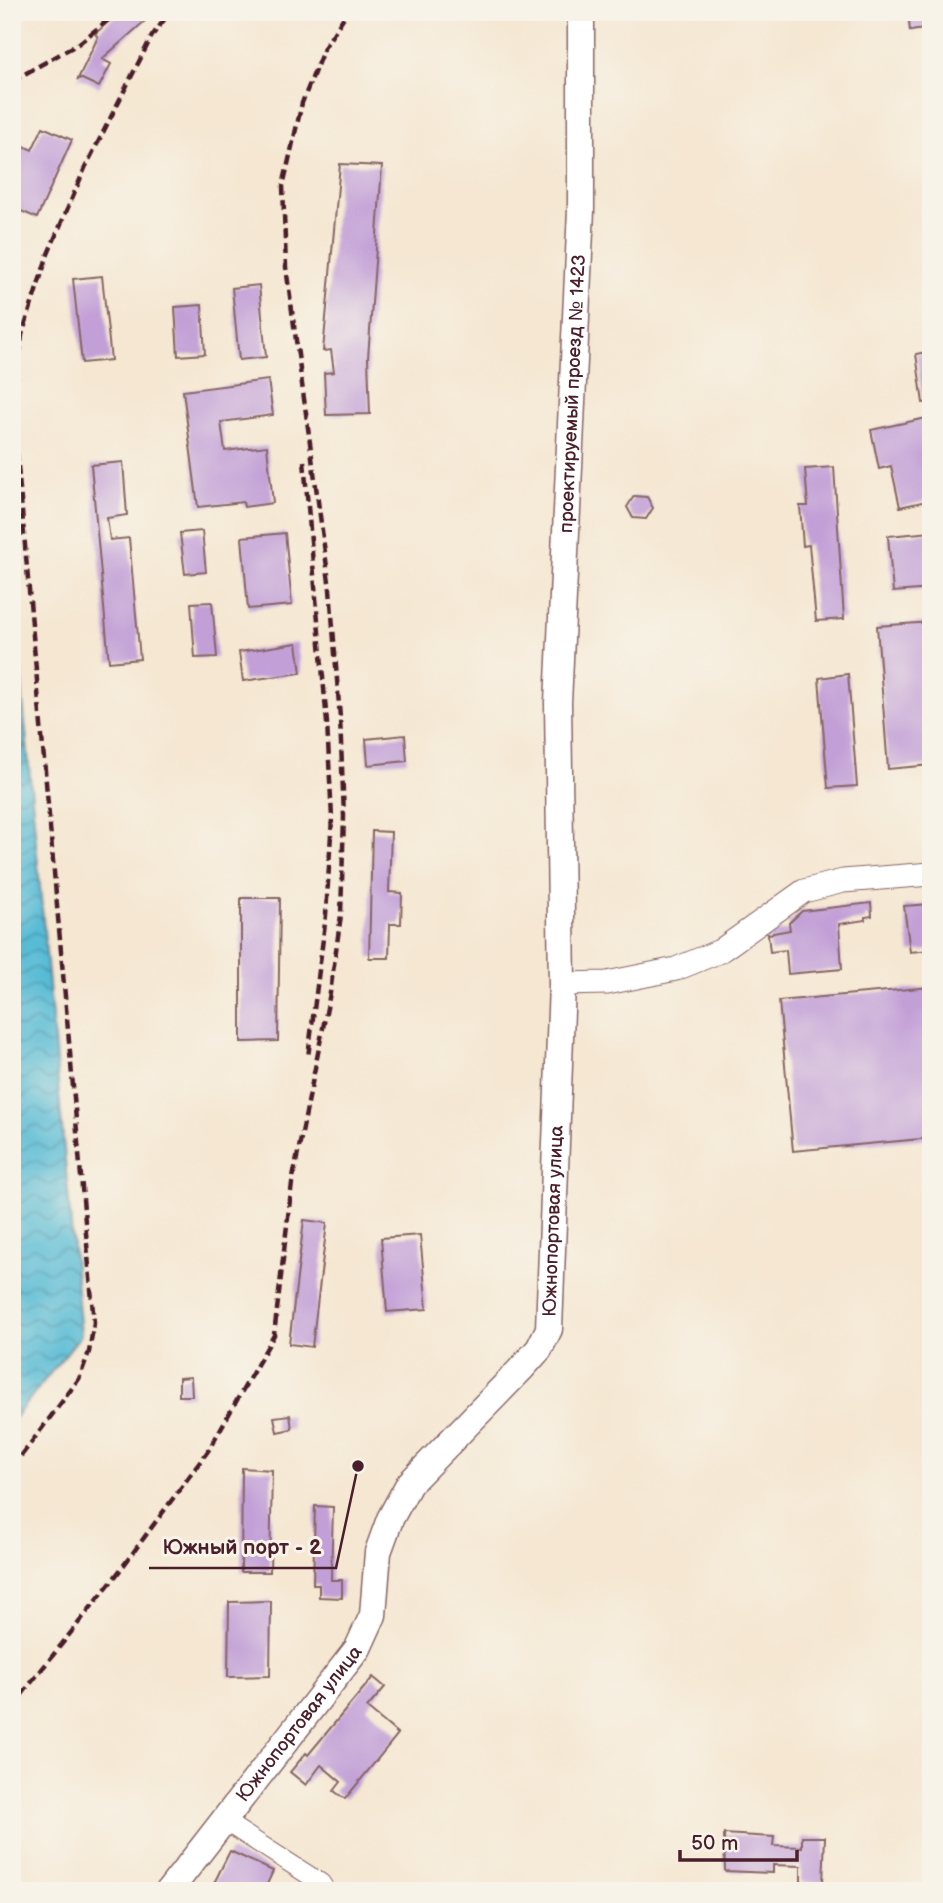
<svg xmlns="http://www.w3.org/2000/svg" width="943" height="1903" font-family="'Balsamiq Sans',sans-serif">
	<defs>
		<pattern id="water-waves" width="16" height="10" patternUnits="userSpaceOnUse" patternTransform="scale(1.75)"><rect width="16" height="10" fill="#56bbd5"/><path d="M0 5q4-4 8 0t8 0" fill="none" stroke="#4997ad"/></pattern>
	</defs>
	<rect width="100%" height="100%" fill="#f7f3e8"/>
	<filter id="ink" filterUnits="userSpaceOnUse"><feTurbulence type="fractalNoise" baseFrequency=".0143" numOctaves="2"/><feDisplacementMap in="SourceGraphic" scale="14" xChannelSelector="R" yChannelSelector="G"/><feConvolveMatrix kernelMatrix="1 2 1 2 8 2 1 2 1" color-interpolation-filters="sRGB"/></filter>
	<filter id="wash" filterUnits="userSpaceOnUse"><feTurbulence type="fractalNoise" baseFrequency=".00686" numOctaves="4" result="noise"/><feDisplacementMap in="SourceGraphic" scale="28" xChannelSelector="R" yChannelSelector="G"/><feGaussianBlur stdDeviation="1.57" result="paint"/><feColorMatrix in="noise" values="0 0 0 0 0 0 0 0 0 0 0 0 0 0 0 0 0 1.4 0 .05"/><feComposite in="paint" operator="in"/></filter>
	<g filter="url(#wash)">
		<rect width="100%" height="100%" fill="#f5e7d2"/>
		<!-- water -->
		<polygon fill="url(#water-waves)" stroke="#506d80" stroke-width="2" points="12,580 81,1335 12,1421"/>
		<g id="blocks">
			<!-- building -->
			<g fill="#c2a0d7">
				<polygon points="119,12 139,12 146,20 102,59 111,64 99,87 80,78 77,81 98,37 95,34"/>
				<polygon points="908,12 931,12 931,28 910,31"/>
				<polygon points="43,127 72,140 37,218 12,207 12,140 32,150"/>
				<polygon points="340,164 382,166 368,358 370,414 326,415 324,373 334,372 331,350 323,351"/>
				<polygon points="102,276 111,360 82,363 73,279"/>
				<polygon points="259,285 266,357 239,360 232,288"/>
				<polygon points="202,305 205,354 178,356 175,307"/>
				<polygon points="931,351 931,402 923,403 916,354"/>
				<polygon points="268,380 273,415 221,422 225,451 267,446 273,503 244,507 243,502 198,507 183,391"/>
				<polygon points="931,417 931,500 900,507 891,466 879,469 871,430"/>
				<polygon points="123,462 127,515 107,518 110,540 129,538 140,659 109,662 91,465"/>
				<polygon points="834,467 844,619 816,621 809,545 803,546 800,506 808,506 805,469"/>
				<polygon points="634,496 647,497 653,508 646,519 633,518 627,507"/>
				<polygon points="202,531 206,572 185,574 180,533"/>
				<polygon points="931,532 931,589 893,592 888,536"/>
				<polygon points="285,533 292,605 248,609 242,537"/>
				<polygon points="212,602 217,657 195,658 191,603"/>
				<polygon points="931,622 931,765 888,769 877,626"/>
				<polygon points="297,643 301,673 243,681 239,652"/>
				<polygon points="848,674 857,786 828,788 819,678"/>
				<polygon points="405,735 407,761 368,765 366,739"/>
				<polygon points="372,831 391,832 389,892 402,893 401,924 390,924 389,958 369,958"/>
				<polygon points="241,898 280,898 278,1041 241,1042"/>
				<polygon points="871,903 872,916 865,917 865,920 839,924 842,969 788,974 786,950 770,952 768,934 790,930 789,923 802,911"/>
				<polygon points="931,904 931,950 910,952 904,906"/>
				<polygon points="931,987 931,1138 793,1151 779,1001"/>
				<polygon points="304,1220 327,1223 312,1347 289,1344"/>
				<polygon points="420,1235 427,1309 387,1312 381,1238"/>
				<polygon points="191,1377 192,1396 179,1396 179,1378"/>
				<polygon points="290,1415 292,1429 277,1432 274,1417"/>
				<polygon points="242,1468 272,1470 270,1572 241,1572"/>
				<polygon points="315,1506 333,1507 331,1580 342,1580 342,1598 319,1597 319,1585 313,1585"/>
				<polygon points="271,1601 270,1676 228,1677 229,1602"/>
				<polygon points="373,1677 385,1687 367,1708 398,1734 345,1799 334,1791 341,1782 321,1765 306,1785 290,1772 306,1753 308,1755"/>
				<polygon points="724,1834 774,1837 773,1846 802,1847 802,1837 825,1837 823,1883 801,1882 801,1866 773,1865 773,1873 725,1871"/>
				<polygon points="230,1851 273,1871 264,1891 226,1891 213,1885"/>
			</g>
		</g>
	</g>
	<g filter="url(#ink)">
		<use href="#blocks" fill-opacity="0" stroke="#866565" stroke-width="2"/>
		<g fill="none" stroke-linecap="round" stroke-linejoin="round">
			<!-- minor casing -->
			<g stroke="#866565" stroke-width="20">
				<polyline id="minor" points="224,1821 321,1883 326,1891"/>
			</g>
			<!-- tertiary casing -->
			<g stroke="#866565" stroke-width="25">
				<polyline id="tertiary" points="562,984 607,983 676,969 720,951 804,891 843,881 931,874"/>
			</g>
			<!-- secondary casing -->
			<g stroke="#866565" stroke-width="29">
				<g id="secondary">
					<path id="s1" d="M 169,1891 L 358,1648 L 373,1615 L 378,1552 L 390,1519 L 409,1484 L 520,1370 L 539,1349 L 549,1329 L 562,984 L 558,703 L 581,210 L 581,12"/>
				</g>
			</g>
			<!-- minor -->
			<use href="#minor" stroke="#fff" stroke-width="18"/>
			<!-- tertiary -->
			<use href="#tertiary" stroke="#fff" stroke-width="23"/>
			<!-- secondary -->
			<use href="#secondary" stroke="#fff" stroke-width="26"/>
			<!-- rail -->
			<g stroke="#4a1f2b" stroke-width="4.5" stroke-dasharray="10 5" stroke-linecap="butt">
				<polyline points="12,81 78,44 118,12"/>
				<polyline points="304,461 327,723 332,818 326,915 308,1057"/>
				<polyline points="12,1468 79,1379 89,1352 94,1323 13,410 22,335 48,254 85,168 152,36 170,12"/>
				<polyline points="12,1707 118,1573 208,1451 274,1335 292,1183 330,993 341,915 344,816 340,718 330,589 286,267 283,186 302,103 324,48 347,12"/>
			</g>
		</g>
	</g>
	<g text-anchor="middle" dominant-baseline="central" stroke-width="6" stroke-linejoin="round" paint-order="stroke">
		<!-- street labels -->
		<g font-size="19" fill="#4a1f2b" stroke="#f7f3e8">
			<text stroke="none"><textPath href="#s1" startOffset="1628">проектируемый проезд № 1423</textPath></text>
			<text stroke="none"><textPath href="#s1" startOffset="800">Южнопортовая улица</textPath></text>
			<text stroke="none"><textPath href="#s1" startOffset="212">Южнопортовая улица</textPath></text>
		</g>
	</g>
	<!-- callouts -->
	<path fill="none" stroke="#4a1f2b" stroke-width="2.5" d="M358 1466L336 1568H149"/>
	<circle fill="#4a1f2b" stroke="#f7f3e8" stroke-width="2.5" cx="358" cy="1466" r="7"/>
	<g font-size="21" text-anchor="middle" font-weight="bold" fill="#4a1f2b" stroke="#f7f3e8" stroke-width="6" stroke-linejoin="round" paint-order="stroke">
		<text x="242" y="1554">Южный порт - 2</text>
	</g>
	<!-- margin -->
	<rect width="943" height="1903" fill="none" stroke="#f7f3e8" stroke-width="42"/>
	<!-- scale -->
	<path d="M680 1850v10h117v-10" fill="none" stroke="#4a1f2b" stroke-width="3.5"/>
	<text x="691" y="1850" font-size="21" fill="#4a1f2b" stroke="#f7f3e8" stroke-width="5" paint-order="stroke">50 m</text>
</svg>
